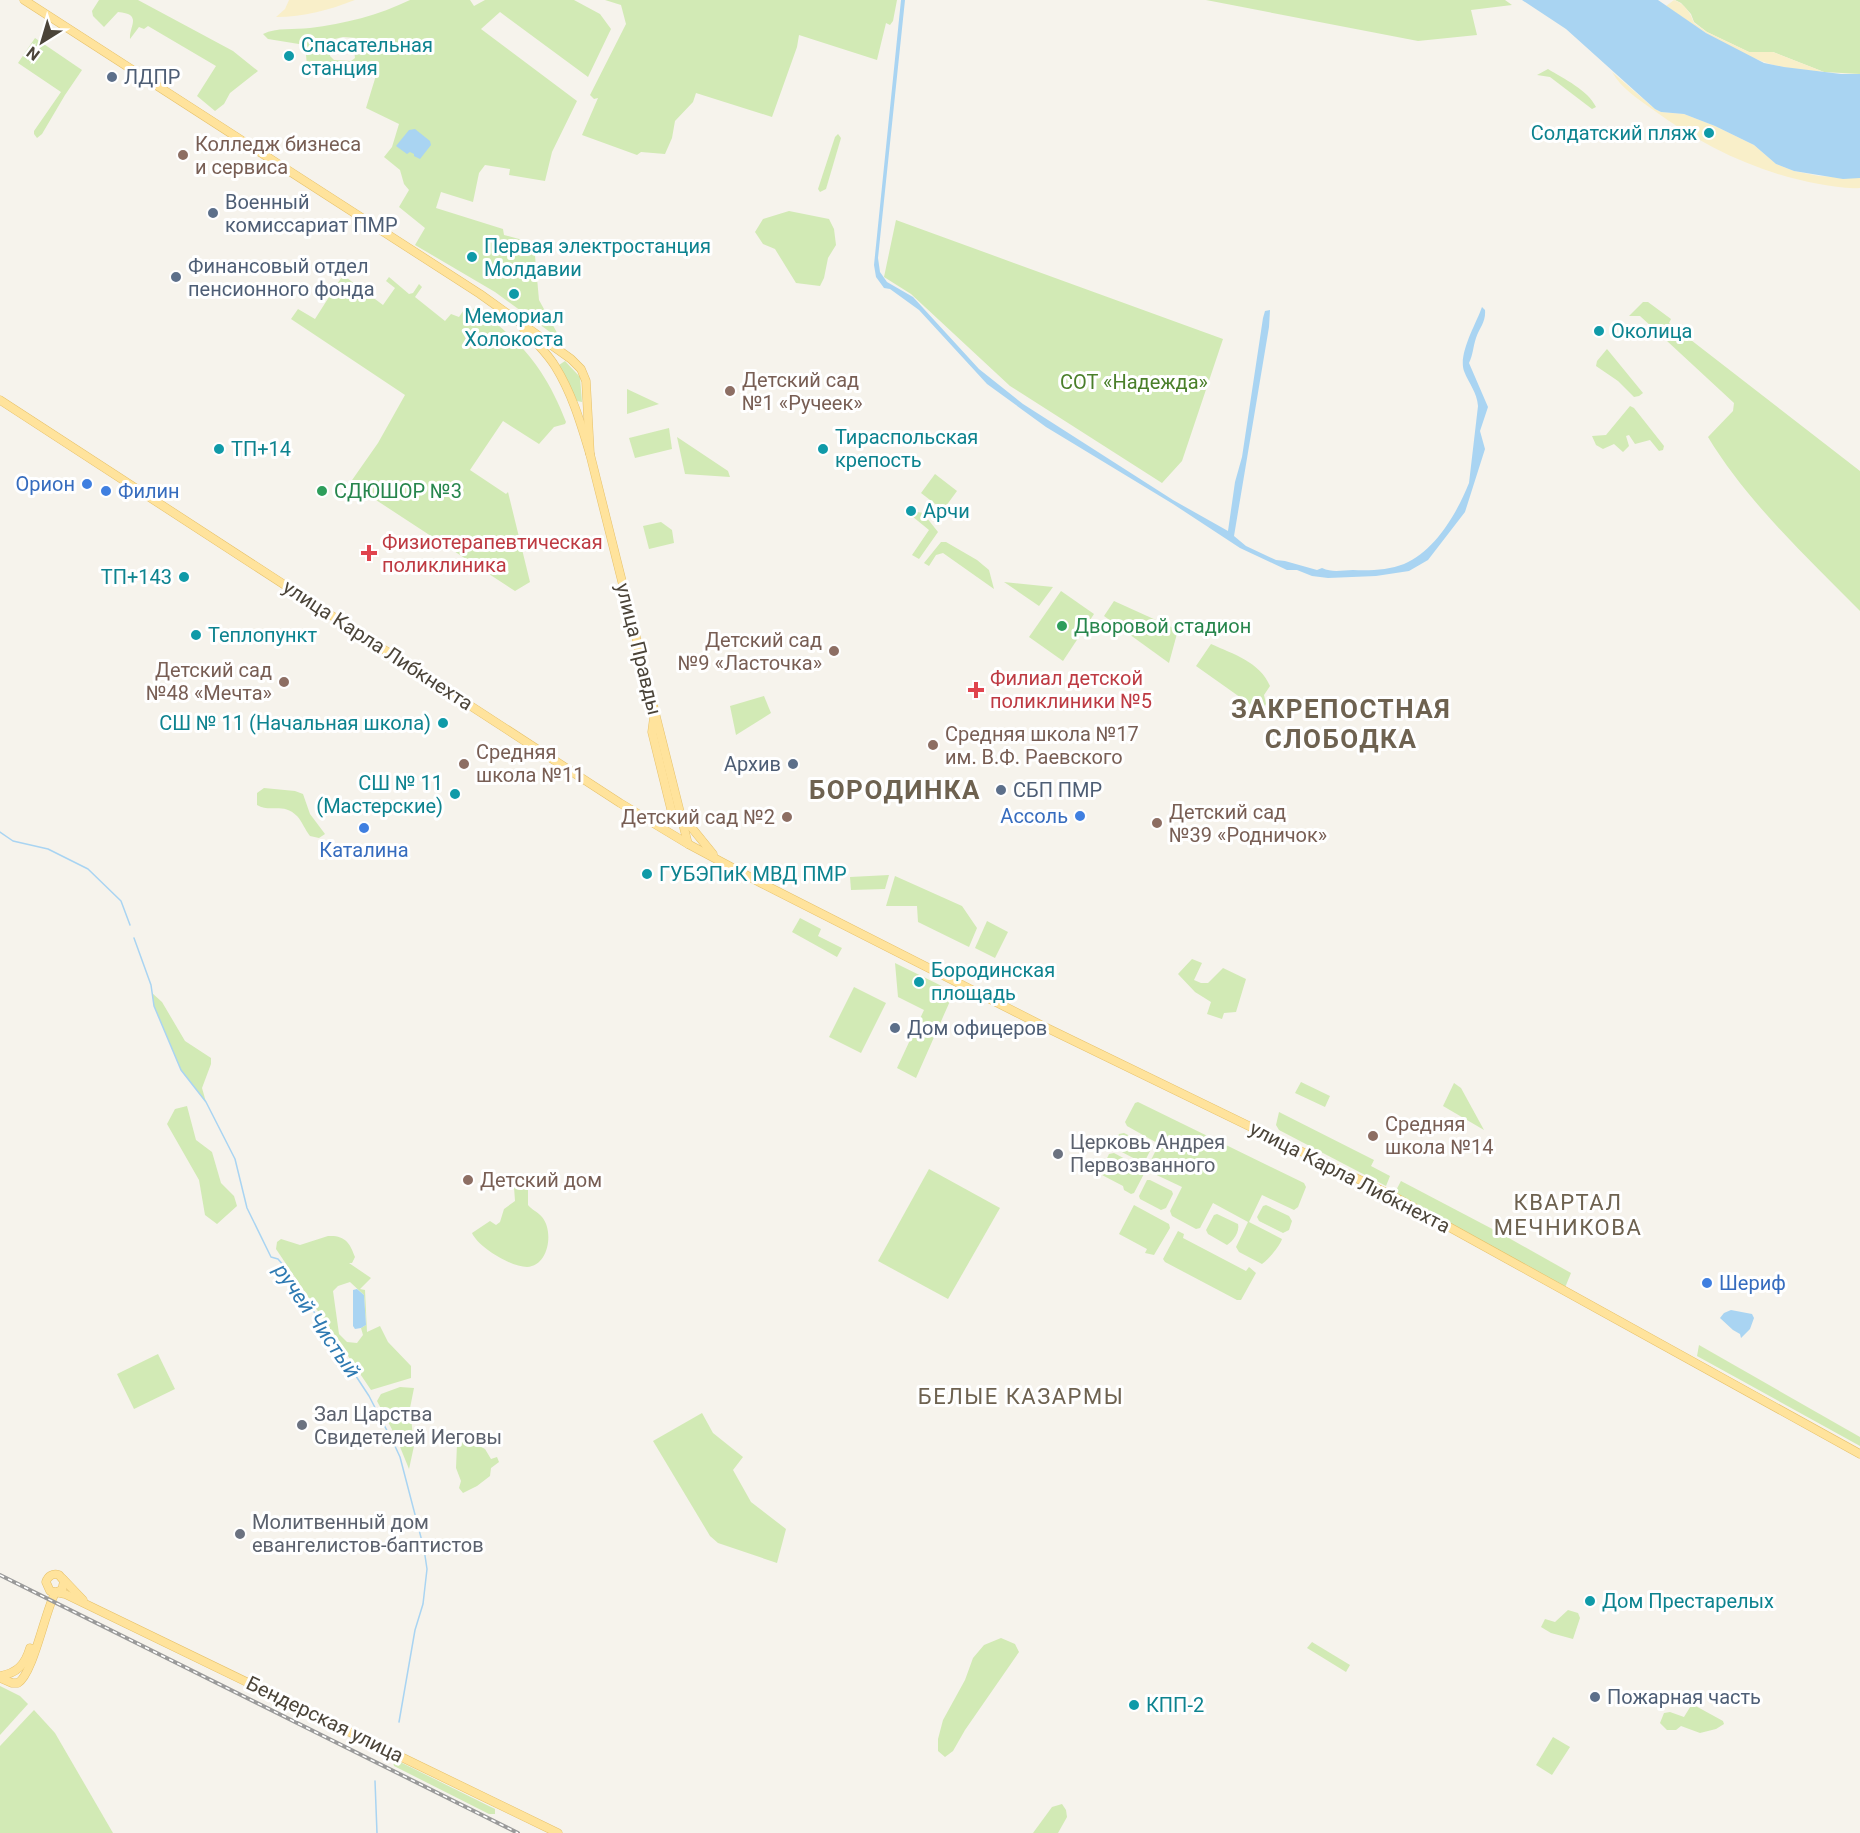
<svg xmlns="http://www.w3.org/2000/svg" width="1860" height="1833" font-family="Roboto,sans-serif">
	<rect width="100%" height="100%" fill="#f6f3ec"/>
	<!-- green -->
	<g fill="#d2eab5" fill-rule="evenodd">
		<path d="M 99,0 L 138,0 L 233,51 L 258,71 L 230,93 L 224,104 L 215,111 L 197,96 L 216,66 L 148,26 L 144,29 L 139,27 L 130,39 C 129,26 143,14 118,12 L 104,27 L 93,16 L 92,11 Z"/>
		<path d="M 410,0 L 470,0 L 474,6 L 485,0 L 574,0 L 600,14 L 611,29 L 588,77 L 500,12 L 481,29 L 577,101 L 552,152 L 545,181 L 509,175 L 510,169 L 485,165 L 479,173 L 473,202 L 441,192 L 436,208 L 503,229 L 504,235 L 534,243 L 544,252 L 535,256 L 539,300 L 561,340 L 495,292 L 415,245 L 425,228 L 399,207 L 409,190 L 404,184 L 400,170 L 384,157 L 392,147 L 399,124 L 366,108 L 378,69 L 307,65 L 305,45 L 268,39 L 263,34 C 277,27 294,30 310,28 C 344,24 379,15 410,0 ZM 343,37 L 356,38 L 353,42 L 355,58 L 351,61 L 334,60 L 330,56 L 331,46 L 327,42 L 314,44 Z"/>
		<polygon points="605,0 897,0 893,21 890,25 886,23 877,60 799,35 797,47 772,117 696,93 693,102 675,121 672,138 665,154 641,152 637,155 582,135 598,98 594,99 590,95 626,24 621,5"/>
		<polygon points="1206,0 1505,0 1512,5 1471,10 1477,35 1418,41"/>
		<polygon points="1675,0 1860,0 1860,74 1824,72 1773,52 1749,52 1707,32 1694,22 1691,14 1681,3"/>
		<polygon points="35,38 82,70 65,95 42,134 37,138 34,134 34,131 61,92 18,63"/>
		<path d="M 1548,69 C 1564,79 1588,90 1596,107 L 1592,109 L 1550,77 L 1537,75 Z"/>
		<polygon points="838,134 841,138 826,189 820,192 818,189 835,137"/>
		<polygon points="789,211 829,219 834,229 836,245 828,258 824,278 820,286 796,283 775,249 763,244 755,232 763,219"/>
		<polygon points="896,220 1223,339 1182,461 1162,483 1010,386 911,294 884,277"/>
		<path d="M 343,275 L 383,305 L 395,288 L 386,281 L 389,277 L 409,294 L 413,293 L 419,284 L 422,287 L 415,297 L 445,321 L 451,314 L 459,317 L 466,307 L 472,311 L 475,307 C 521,341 545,368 566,422 L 565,424 L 554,427 L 539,444 L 503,421 L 470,470 L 506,494 L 508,492 L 530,582 L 515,591 L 350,483 L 378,443 L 405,395 L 291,319 L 298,309 L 315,319 Z"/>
		<path d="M 1643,302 L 1648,302 L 1671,319 L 1669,323 L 1860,471 L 1860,611 C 1807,557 1748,503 1708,437 L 1733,411 L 1734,403 L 1640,316 L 1629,316 Z"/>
		<polygon points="1607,349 1643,393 1639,396 1634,397 1618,381 1596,366 1597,361"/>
		<polygon points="565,361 580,377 582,402 577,401 559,365"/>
		<polygon points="627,389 659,404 627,414"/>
		<polygon points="1630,406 1634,408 1664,446 1663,450 1659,451 1650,440 1635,444 1629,435 1626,436 1629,446 1623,452 1614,444 1603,449 1596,445 1592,436 1606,435"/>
		<polygon points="669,428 672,449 635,458 629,438"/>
		<polygon points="677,437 728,471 730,477 685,474"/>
		<polygon points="935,474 957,491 943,510 921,493"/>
		<polygon points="911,508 917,512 923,513 938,532 919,559 912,555 929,530 907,512"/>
		<polygon points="661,522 672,530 674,543 649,549 643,526"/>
		<polygon points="941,542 946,542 977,560 989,570 994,589 943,553 936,555 929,566 924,563"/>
		<polygon points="1004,582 1053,587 1039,606"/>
		<polygon points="1061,591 1094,614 1063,661 1029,637"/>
		<polygon points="1114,601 1178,630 1169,663 1104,616"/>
		<path d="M 1211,644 C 1233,654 1260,662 1270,686 L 1264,695 L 1266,704 L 1261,712 L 1196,666 Z"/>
		<polygon points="764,696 771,713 736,735 730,706"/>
		<path d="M 264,788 L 295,791 L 303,794 L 310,814 L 325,834 L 319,838 L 310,836 C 305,830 302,821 297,816 C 283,802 270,813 257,805 L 257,793 Z"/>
		<polygon points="889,875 885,889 851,890 850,877"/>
		<polygon points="895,876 962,906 977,928 969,947 918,922 917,906 886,906"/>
		<polygon points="800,918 821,929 818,936 842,948 837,957 792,932"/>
		<polygon points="987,921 1008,932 995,958 975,948"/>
		<polygon points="1192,959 1202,963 1194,980 1201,983 1208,983 1223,968 1246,979 1236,1012 1224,1013 1222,1019 1207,1014 1211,1002 1195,992 1178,974"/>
		<polygon points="895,963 954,992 916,1078 897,1068 924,1010 898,997"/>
		<polygon points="854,987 886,1003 861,1053 829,1037"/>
		<polygon points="152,993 162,1002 185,1041 211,1058 211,1064 202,1088 206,1102 181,1070 154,1006"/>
		<polygon points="1301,1082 1330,1096 1325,1107 1295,1093"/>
		<polygon points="1454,1083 1461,1088 1484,1130 1443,1106"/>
		<path d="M 1138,1102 L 1304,1183 L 1306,1187 L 1298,1207 L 1294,1210 L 1262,1195 L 1249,1222 L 1282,1239 C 1280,1246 1267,1261 1262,1264 L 1239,1252 L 1236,1247 L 1248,1222 L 1213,1203 L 1200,1228 L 1196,1229 L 1172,1216 L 1170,1211 L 1182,1187 L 1146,1170 L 1134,1193 L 1131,1194 L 1124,1190 L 1123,1186 L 1102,1175 L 1101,1171 L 1109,1154 L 1114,1153 L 1146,1170 L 1159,1144 L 1127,1126 L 1125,1122 L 1135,1103 Z"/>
		<polygon points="187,1106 196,1140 212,1152 221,1183 234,1196 237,1206 217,1224 205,1215 199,1180 167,1124 175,1109"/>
		<polygon points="1279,1112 1374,1160 1371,1166 1390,1176 1386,1186 1279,1130 1276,1125"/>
		<polygon points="1124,1133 1148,1145 1151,1149 1146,1159 1141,1162 1116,1149 1114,1145 1119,1134"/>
		<polygon points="929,1169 1000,1208 948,1299 878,1261"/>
		<polygon points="1147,1180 1150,1180 1172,1191 1173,1194 1166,1208 1161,1210 1140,1199 1139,1196"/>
		<path d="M 524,1181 L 528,1188 L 528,1205 C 532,1210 538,1212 542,1217 C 554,1231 549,1266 527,1267 C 511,1267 478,1247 472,1233 L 490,1221 L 496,1225 L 500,1222 L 504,1209 L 515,1201 L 514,1187 Z"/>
		<polygon points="1401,1181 1500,1233 1571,1273 1564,1290 1393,1196"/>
		<polygon points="1134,1205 1169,1224 1170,1228 1154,1255 1145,1253 1147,1249 1119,1234"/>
		<polygon points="1266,1205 1289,1216 1292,1221 1289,1230 1283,1233 1259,1221 1257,1217 1263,1206"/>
		<path d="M 1217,1214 L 1238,1224 C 1240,1232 1233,1241 1227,1245 L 1208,1234 L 1206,1230 L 1214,1215 Z"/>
		<polygon points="1178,1231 1184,1234 1183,1238 1246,1271 1249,1267 1256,1273 1241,1300 1237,1300 1165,1262 1163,1259"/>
		<path d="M 328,1236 C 345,1235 350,1243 355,1257 L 352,1263 L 349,1263 L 371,1278 L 360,1289 L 365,1290 L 367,1332 L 380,1326 L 388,1342 L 411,1366 L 411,1378 L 371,1390 L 276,1249 L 277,1242 L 281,1239 L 300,1245 ZM 350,1282 L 364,1295 L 366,1325 L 361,1328 L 363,1335 L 357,1343 L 347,1342 L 339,1334 L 333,1291 L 338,1286 Z"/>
		<polygon points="1699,1345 1860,1437 1860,1446 1697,1356"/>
		<polygon points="158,1354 175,1389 134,1409 117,1374"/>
		<polygon points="400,1387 414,1388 410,1408 414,1446 409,1469 396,1437 377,1401 381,1394"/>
		<polygon points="702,1413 713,1433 743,1457 733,1470 751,1502 786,1529 777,1563 718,1543 710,1536 653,1441"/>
		<polygon points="468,1440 485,1449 491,1459 497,1457 499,1462 491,1468 490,1476 477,1486 463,1493 459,1488 461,1481 456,1468 457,1444"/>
		<polygon points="1568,1610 1578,1613 1580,1618 1573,1639 1551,1633 1541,1627 1545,1619 1555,1622"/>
		<polygon points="1001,1638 1015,1644 1019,1652 965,1730 953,1751 945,1757 938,1751 938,1739 943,1720 965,1680 973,1658 984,1645"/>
		<polygon points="1312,1642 1350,1665 1346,1672 1307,1648"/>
		<polygon points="0,1686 20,1696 28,1704 0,1735"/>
		<polygon points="1692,1704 1723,1721 1724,1724 1716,1729 1700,1733 1681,1726 1676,1730 1667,1730 1660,1723 1664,1713 1670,1712 1684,1717"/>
		<polygon points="34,1710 55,1733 113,1833 0,1833 0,1746"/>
		<polygon points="1553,1737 1570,1747 1552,1775 1536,1765"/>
		<polygon points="392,1758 495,1809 495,1814 489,1814 394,1766"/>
		<polygon points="1062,1804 1066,1810 1067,1817 1058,1833 1033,1833 1052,1807"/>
	</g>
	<!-- sand -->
	<g fill="#f9efc9">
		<path d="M 289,0 L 355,0 C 329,10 304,17 276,17 L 285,9 Z"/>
		<path d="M 1674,0 C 1685,4 1690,12 1694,23 L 1707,32 L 1749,52 L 1773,52 L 1824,72 C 1804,70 1783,69 1764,62 C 1728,50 1697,27 1666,6 Z"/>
		<path d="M 1612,72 L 1655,109 L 1661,112 L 1684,114 L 1715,126 L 1754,145 L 1776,164 L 1794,171 L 1819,176 L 1860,178 L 1860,188 C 1846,189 1833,186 1819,184 C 1758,173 1702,146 1652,109 C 1637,98 1622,89 1612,72 Z"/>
	</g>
	<!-- water -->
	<g fill="#a9d4f2">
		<path d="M 901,0 L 905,0 L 878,258 L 880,272 L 887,282 L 913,297 L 979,369 L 1023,404 L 1173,500 L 1228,531 L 1235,482 L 1242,457 L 1263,318 L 1265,311 L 1270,310 L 1269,327 L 1234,536 L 1246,546 L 1276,560 L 1285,561 L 1317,570 L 1322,568 C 1333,573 1342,570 1353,570 C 1369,571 1389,570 1404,564 C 1435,551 1457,513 1469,483 L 1478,406 C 1477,392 1469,384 1464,371 C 1458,354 1476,324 1482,307 L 1485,310 C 1486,322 1480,327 1476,338 C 1473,347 1473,355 1469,363 L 1488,407 L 1480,431 L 1485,449 L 1465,512 L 1428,560 L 1409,571 L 1376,576 L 1328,578 L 1312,576 L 1297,570 L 1287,570 L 1240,548 L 1173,504 L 1046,427 L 987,384 L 919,310 L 890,289 L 884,288 L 876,277 L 874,265 Z"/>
		<polygon points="1522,0 1658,0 1706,33 1764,63 1784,67 1841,74 1860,74 1860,178 1843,179 1794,171 1776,164 1754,145 1715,126 1684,114 1661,112 1655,109 1566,29"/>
		<polygon points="415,129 430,141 431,145 420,159 414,156 414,154 410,152 407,154 396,146 409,130"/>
		<polygon points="357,1289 364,1295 366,1325 361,1328 355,1329 353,1326 353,1290"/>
		<polygon points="1731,1310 1752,1314 1754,1318 1750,1329 1741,1338 1740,1334 1733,1330 1720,1318 1724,1313"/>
	</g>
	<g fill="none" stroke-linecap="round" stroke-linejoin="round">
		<!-- stream -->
		<g stroke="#a9d4f2" stroke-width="1.5">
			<polyline points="0,832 13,841 48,849 88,869 121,901 130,925"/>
			<polyline points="134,938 151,985 154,1006 181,1070 206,1102 235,1159 247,1208 271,1257 278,1259 284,1266 369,1396 394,1444 400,1457 424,1549 427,1569 423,1604 415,1630 399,1722"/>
			<polyline points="375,1781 377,1833"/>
		</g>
		<!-- major casing -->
		<g stroke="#e6c16a" stroke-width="9">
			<g id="major">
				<polyline points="24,0 480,294 571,359 581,369 586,381 590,454"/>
				<path d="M 524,330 C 535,341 547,353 555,366 C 572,393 581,424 590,454 L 688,844"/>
				<polyline points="0,400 620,803 688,844 761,883 1045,1027 1393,1196 1860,1454"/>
				<polyline points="654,717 652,732 672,813 669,822 664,825 656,824"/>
				<polyline points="683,817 713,854"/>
				<polyline points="63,1579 83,1600"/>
				<path d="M 56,1592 L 62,1590 L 64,1581 L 59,1575 C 53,1573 48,1576 46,1582 L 50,1591 L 65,1594 L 558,1833"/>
				<path d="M 0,1676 C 17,1673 25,1665 30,1648"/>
				<path d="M 0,1678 L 12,1683 L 18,1683 C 33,1674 45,1612 55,1593"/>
			</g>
		</g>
		<!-- major -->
		<use href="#major" stroke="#ffe39c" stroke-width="8"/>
		<!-- rail casing -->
		<g stroke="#9a9a9a" stroke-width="4">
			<polyline id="rail" points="0,1575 518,1833"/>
		</g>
		<!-- rail -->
		<use href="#rail" stroke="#fff" stroke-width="1.5" stroke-dasharray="4.5" stroke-linecap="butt"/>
	</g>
	<!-- markers -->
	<g fill="#0f9aa8" stroke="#fff" stroke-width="2">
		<circle cx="289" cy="56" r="6"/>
		<circle cx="1709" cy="133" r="6"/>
		<circle cx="472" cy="257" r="6"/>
		<circle cx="514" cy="294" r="6"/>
		<circle cx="1599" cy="331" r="6"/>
		<circle cx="219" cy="449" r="6"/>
		<circle cx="823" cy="449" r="6"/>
		<circle cx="911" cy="511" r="6"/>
		<circle cx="184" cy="577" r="6"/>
		<circle cx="196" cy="635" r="6"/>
		<circle cx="443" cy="723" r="6"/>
		<circle cx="455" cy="794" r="6"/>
		<circle cx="647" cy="874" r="6"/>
		<circle cx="919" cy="982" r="6"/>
		<circle cx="1590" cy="1601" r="6"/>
		<circle cx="1134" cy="1705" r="6"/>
	</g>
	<g fill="#5c6f8a" stroke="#fff" stroke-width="2">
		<circle cx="112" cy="77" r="6"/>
		<circle cx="213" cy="213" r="6"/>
		<circle cx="176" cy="277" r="6"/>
		<circle cx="793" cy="764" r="6"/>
		<circle cx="1001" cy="790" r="6"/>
		<circle cx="895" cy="1028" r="6"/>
		<circle cx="1595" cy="1697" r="6"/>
	</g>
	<g fill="#8d6e63" stroke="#fff" stroke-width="2">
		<circle cx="183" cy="155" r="6"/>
		<circle cx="730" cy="391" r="6"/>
		<circle cx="834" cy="651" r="6"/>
		<circle cx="284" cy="682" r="6"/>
		<circle cx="933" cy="745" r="6"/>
		<circle cx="464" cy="764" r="6"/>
		<circle cx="787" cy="817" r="6"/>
		<circle cx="1157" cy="823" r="6"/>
		<circle cx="1373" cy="1136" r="6"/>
		<circle cx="468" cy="1180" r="6"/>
	</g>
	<g fill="#3f7fe0" stroke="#fff" stroke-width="2">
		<circle cx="87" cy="484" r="6"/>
		<circle cx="106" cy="491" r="6"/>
		<circle cx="1080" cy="816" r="6"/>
		<circle cx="364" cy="828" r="6"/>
		<circle cx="1707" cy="1283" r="6"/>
	</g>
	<g fill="#2e9e5b" stroke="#fff" stroke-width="2">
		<circle cx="322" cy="491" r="6"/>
		<circle cx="1062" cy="626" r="6"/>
	</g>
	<g fill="#e0444e" stroke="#fff" stroke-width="2">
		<path d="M366 544h6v6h6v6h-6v6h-6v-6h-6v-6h6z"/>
		<path d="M973 681h6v6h6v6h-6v6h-6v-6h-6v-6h6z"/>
	</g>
	<g fill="#6b7280" stroke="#fff" stroke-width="2">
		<circle cx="1058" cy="1154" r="6"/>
		<circle cx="302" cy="1425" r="6"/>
		<circle cx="240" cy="1534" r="6"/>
	</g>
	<g text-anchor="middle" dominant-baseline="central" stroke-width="6" stroke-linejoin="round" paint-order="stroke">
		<!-- culture labels -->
		<g font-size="20" fill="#0d838f" stroke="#fff" text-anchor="start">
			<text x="301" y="45">Спасательная<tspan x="301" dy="23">станция</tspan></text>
			<text x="1697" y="133" text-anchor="end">Солдатский пляж</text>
			<text x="484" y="246">Первая электростанция<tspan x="484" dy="23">Молдавии</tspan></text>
			<text x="514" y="316" text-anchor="middle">Мемориал<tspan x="514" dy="23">Холокоста</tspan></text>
			<text x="1611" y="331">Околица</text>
			<text x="835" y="437">Тираспольская<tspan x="835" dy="23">крепость</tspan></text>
			<text x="231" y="449">ТП+14</text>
			<text x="923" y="511">Арчи</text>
			<text x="172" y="577" text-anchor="end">ТП+143</text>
			<text x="208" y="635">Теплопункт</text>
			<text x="431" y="723" text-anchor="end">СШ № 11 (Начальная школа)</text>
			<text x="443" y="783" text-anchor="end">СШ № 11<tspan x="443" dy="23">(Мастерские)</tspan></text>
			<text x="659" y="874">ГУБЭПиК МВД ПМР</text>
			<text x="931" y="970">Бородинская<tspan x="931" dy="23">площадь</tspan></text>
			<text x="1602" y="1601">Дом Престарелых</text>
			<text x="1146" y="1705">КПП-2</text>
		</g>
		<!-- service labels -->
		<g font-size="20" fill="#4e5e75" stroke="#fff" text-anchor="start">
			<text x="124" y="77">ЛДПР</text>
			<text x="225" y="202">Военный<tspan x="225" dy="23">комиссариат ПМР</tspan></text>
			<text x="188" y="266">Финансовый отдел<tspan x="188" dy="23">пенсионного фонда</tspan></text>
			<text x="781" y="764" text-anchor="end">Архив</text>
			<text x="1013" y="790">СБП ПМР</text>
			<text x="907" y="1028">Дом офицеров</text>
			<text x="1607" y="1697">Пожарная часть</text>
		</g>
		<!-- education labels -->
		<g font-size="20" fill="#785e54" stroke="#fff" text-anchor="start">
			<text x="195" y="144">Колледж бизнеса<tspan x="195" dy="23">и сервиса</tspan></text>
			<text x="742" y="380">Детский сад<tspan x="742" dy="23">№1 «Ручеек»</tspan></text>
			<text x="822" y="640" text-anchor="end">Детский сад<tspan x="822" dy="23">№9 «Ласточка»</tspan></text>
			<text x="272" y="670" text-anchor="end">Детский сад<tspan x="272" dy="23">№48 «Мечта»</tspan></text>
			<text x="945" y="734">Средняя школа №17<tspan x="945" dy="23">им. В.Ф. Раевского</tspan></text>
			<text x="476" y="752">Средняя<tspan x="476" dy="23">школа №11</tspan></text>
			<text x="1169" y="812">Детский сад<tspan x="1169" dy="23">№39 «Родничок»</tspan></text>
			<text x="775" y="817" text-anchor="end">Детский сад №2</text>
			<text x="1385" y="1124">Средняя<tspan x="1385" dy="23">школа №14</tspan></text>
			<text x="480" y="1180">Детский дом</text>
		</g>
		<!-- park labels -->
		<g font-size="20" fill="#4a7f2a" stroke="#fff">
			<text x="1134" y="382">СОТ «Надежда»</text>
		</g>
		<!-- shop labels -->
		<g font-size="20" fill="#366cbe" stroke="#fff" text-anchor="end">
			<text x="75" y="484">Орион</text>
			<text x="118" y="491" text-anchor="start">Филин</text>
			<text x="1068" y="816">Ассоль</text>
			<text x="364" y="850" text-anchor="middle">Каталина</text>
			<text x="1719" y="1283" text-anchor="start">Шериф</text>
		</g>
		<!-- leisure labels -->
		<g font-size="20" fill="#27864d" stroke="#fff" text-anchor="start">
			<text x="334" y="491">СДЮШОР №3</text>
			<text x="1074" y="626">Дворовой стадион</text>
		</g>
		<!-- health labels -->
		<g font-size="20" fill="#be3a42" stroke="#fff" text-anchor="start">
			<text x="382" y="542">Физиотерапевтическая<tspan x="382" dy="23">поликлиника</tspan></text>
			<text x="990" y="678">Филиал детской<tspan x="990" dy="23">поликлиники №5</tspan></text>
		</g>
		<!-- street labels -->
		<g font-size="20" fill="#4b4439" stroke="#fff">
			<text transform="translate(378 645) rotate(33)">улица Карла Либкнехта</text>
			<text transform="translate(639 649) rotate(76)">улица Правды</text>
			<text transform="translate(1350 1177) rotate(27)">улица Карла Либкнехта</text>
			<text transform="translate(325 1719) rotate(26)">Бендерская улица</text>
		</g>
		<!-- worship labels -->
		<g font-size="20" fill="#5b616d" stroke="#fff" text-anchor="start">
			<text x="1070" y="1142">Церковь Андрея<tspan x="1070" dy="23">Первозванного</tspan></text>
			<text x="314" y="1414">Зал Царства<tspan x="314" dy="23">Свидетелей Иеговы</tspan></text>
			<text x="252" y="1522">Молитвенный дом<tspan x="252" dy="23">евангелистов-баптистов</tspan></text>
		</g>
		<!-- water labels -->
		<g font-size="21" font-style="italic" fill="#2e7ab2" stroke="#fff">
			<text transform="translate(317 1321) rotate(55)">ручей Чистый</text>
		</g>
		<!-- quarter labels -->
		<g font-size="22" letter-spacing="1.5" fill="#6e6250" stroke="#fff">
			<text x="1568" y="1202">КВАРТАЛ<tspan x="1568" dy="25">МЕЧНИКОВА</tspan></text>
			<text x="1021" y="1396">БЕЛЫЕ КАЗАРМЫ</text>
		</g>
		<!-- district labels -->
		<g font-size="26" font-weight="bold" letter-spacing="1.5" fill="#6e6250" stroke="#fff">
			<text x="1341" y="709">ЗАКРЕПОСТНАЯ<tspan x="1341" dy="30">СЛОБОДКА</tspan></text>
			<text x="895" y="790">БОРОДИНКА</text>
		</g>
	</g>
	<!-- north arrow -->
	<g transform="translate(42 42) rotate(217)" stroke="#ffffff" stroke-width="4.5" paint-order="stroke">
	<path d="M0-4.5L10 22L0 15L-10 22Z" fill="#4b4439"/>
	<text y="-9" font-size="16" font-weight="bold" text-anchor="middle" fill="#4b4439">N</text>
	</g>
</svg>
